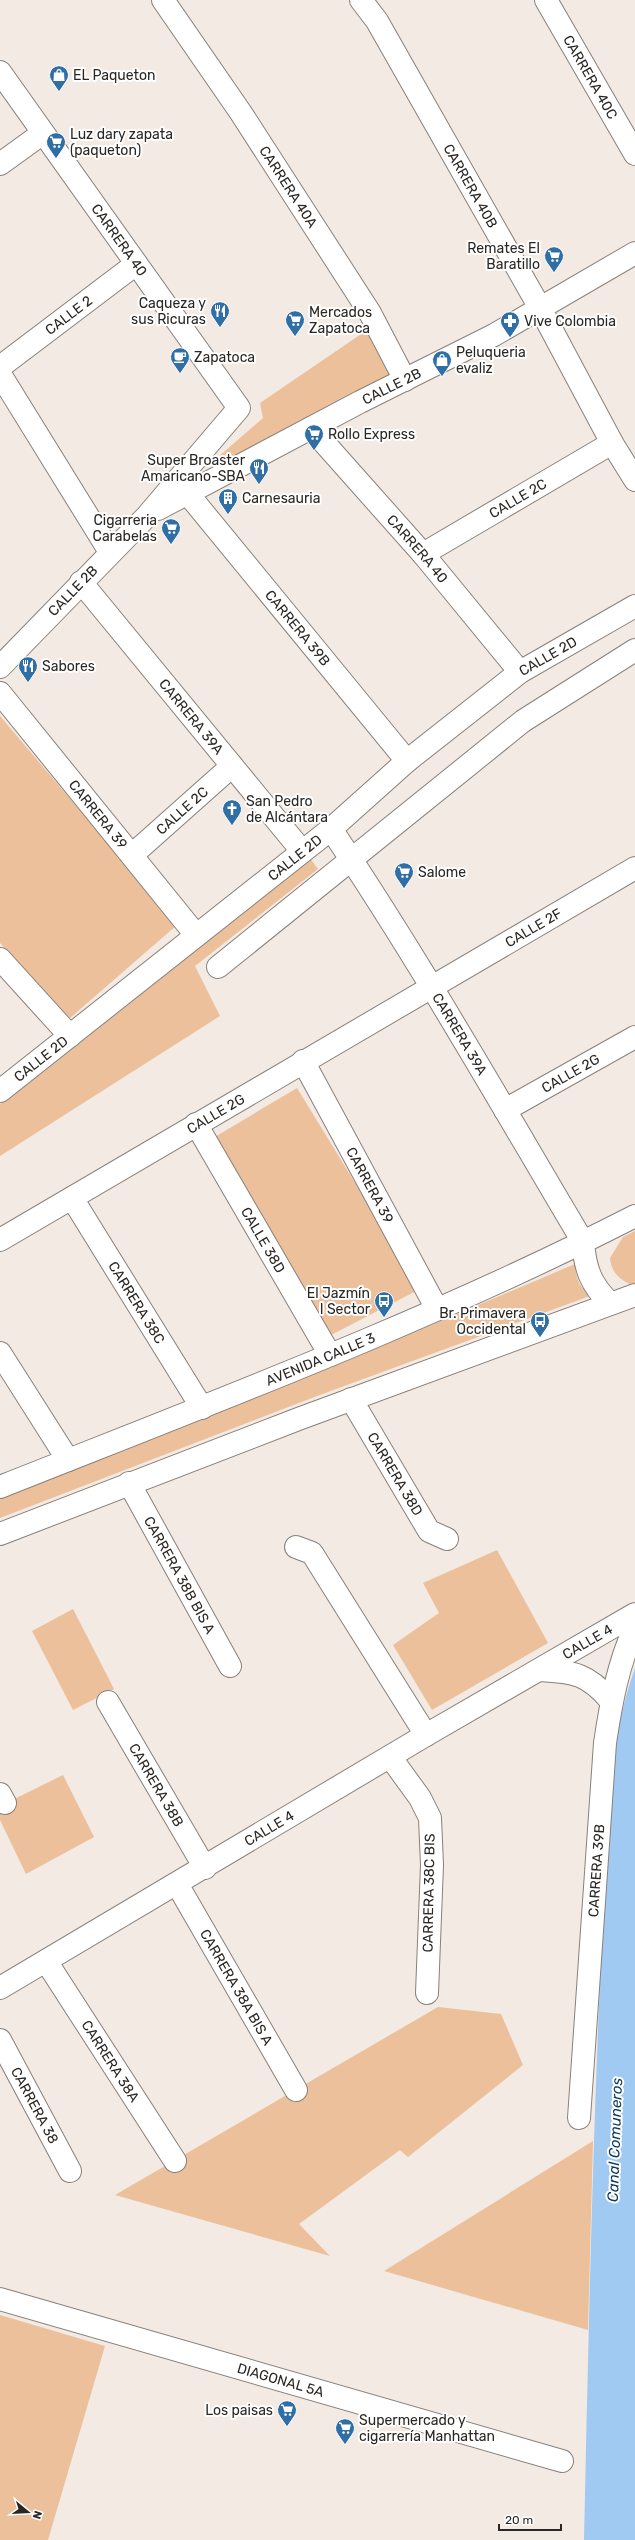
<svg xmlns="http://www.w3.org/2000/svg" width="635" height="2540" font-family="Rubik,sans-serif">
	<rect width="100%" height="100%" fill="#f2eae3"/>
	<!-- green -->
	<g fill="#ecc09b">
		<polygon points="367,330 393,377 226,461 217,458 263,418 260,403"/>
		<polygon points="0,716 177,925 70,1018 0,943"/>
		<polygon points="309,857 318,869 195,966 220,1016 0,1156 0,1104"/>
		<polygon points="297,1088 420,1289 331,1335 213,1138"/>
		<path d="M 635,1231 L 635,1283 L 632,1285 C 619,1280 611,1271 610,1258 L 623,1237 Z"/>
		<path d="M 575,1264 C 576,1278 579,1287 590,1296 L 317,1396 L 0,1518 L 0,1497 L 346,1361 Z"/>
		<polygon points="497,1550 548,1643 432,1710 393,1645 439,1613 423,1583"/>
		<polygon points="73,1609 114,1689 73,1710 32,1631"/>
		<polygon points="63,1775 94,1837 26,1874 0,1820 0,1806"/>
		<polygon points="438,2007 501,2014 523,2065 408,2157 400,2150 299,2224 330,2256 115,2195"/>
		<polygon points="593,2141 588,2330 384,2271"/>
		<polygon points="0,2315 105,2346 48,2540 0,2540"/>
	</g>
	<!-- water -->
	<path fill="#a1caf2" d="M 635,1668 L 635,2540 L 584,2540 C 588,2354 592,2167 600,1981 C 605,1877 600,1767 635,1668 Z"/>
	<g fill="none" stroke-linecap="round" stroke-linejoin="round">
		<!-- minor casing -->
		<g stroke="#88807a" stroke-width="24">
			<g id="minor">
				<path id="s1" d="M 163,0 L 241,113 L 370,313 L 405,380"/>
				<path id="s2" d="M 361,0 L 377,21 L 540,308 L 612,443 L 635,480"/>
				<path id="s3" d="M 546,0 L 635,154"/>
				<path id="s4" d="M 0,72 L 239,408 L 147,516 L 0,667"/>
				<polyline points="0,164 43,133"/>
				<path id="s5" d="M 0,367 L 136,264"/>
				<polyline points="0,374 110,552"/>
				<path id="s6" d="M 311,428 L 423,554 L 520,672"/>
				<path id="s7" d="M 188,494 L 407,761"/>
				<path id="s8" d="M 158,509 L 360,402 L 494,335 L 635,253"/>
				<path id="s9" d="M 423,554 L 612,443"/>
				<path id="s10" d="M 81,582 L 302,851"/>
				<path id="s11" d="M 0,693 L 196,935"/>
				<path id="s12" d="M 331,829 C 421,963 501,1104 583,1242"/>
				<path id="s13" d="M 132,855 L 232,766"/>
				<polyline points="0,959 70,1036"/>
				<polyline points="218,967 523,721 635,650"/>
				<path id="s14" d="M 303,1061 L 437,1309"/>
				<path id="s15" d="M 0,1091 L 331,829 L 407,761 L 520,672 L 635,606"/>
				<path id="s16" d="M 505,1110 L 635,1037"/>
				<path id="s17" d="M 196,1124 L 330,1355"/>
				<path id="s18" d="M 72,1198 L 202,1408"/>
				<path id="s19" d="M 0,1240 L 635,868"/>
				<polyline points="0,1353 68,1460"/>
				<path id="s20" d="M 351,1399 L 429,1531 L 447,1539"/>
				<path id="s21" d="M 129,1483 L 230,1666"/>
				<polyline points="296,1547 312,1553 426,1735"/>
				<path d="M 540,1670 C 575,1672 588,1674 611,1701"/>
				<path id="s22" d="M 108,1702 L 205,1868"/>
				<polyline points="391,1758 420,1798 430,1818 432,1865 427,1993"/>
				<polyline points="0,1794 5,1803"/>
				<path id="s23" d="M 177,1884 L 296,2090"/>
				<path id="s24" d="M 46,1961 L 175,2161"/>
				<path id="s25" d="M 0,1988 L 426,1735 L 635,1614"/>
				<path id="s26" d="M 0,2040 L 70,2171"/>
				<path id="s27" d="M 579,2118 L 605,1743 C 611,1703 618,1664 635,1627"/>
				<path id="s28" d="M 0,2299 L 562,2461"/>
			</g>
		</g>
		<!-- secondary casing -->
		<g stroke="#88807a" stroke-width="24">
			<g id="secondary">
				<path d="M 583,1242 C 585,1269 591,1285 610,1303"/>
				<path id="s29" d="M 0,1487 C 214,1402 430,1321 635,1216"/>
				<polyline points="0,1534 301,1418 635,1295"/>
			</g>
		</g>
		<!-- minor -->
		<use href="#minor" stroke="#fff" stroke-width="22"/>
		<!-- secondary -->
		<use href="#secondary" stroke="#fff" stroke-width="22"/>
	</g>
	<!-- icons -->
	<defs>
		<g id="shop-pin" transform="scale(1)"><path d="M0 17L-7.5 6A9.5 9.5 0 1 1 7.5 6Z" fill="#306fa6" stroke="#fff"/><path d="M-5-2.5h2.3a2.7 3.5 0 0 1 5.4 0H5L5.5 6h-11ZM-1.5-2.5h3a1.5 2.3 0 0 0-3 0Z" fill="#fff"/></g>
		<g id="supermarket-pin" transform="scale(1)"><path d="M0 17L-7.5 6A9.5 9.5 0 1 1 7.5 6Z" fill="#306fa6" stroke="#fff"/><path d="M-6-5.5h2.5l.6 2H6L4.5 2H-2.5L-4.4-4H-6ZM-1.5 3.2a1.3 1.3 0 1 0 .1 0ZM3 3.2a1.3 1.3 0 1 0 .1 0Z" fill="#fff"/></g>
		<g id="restaurant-pin" transform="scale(1)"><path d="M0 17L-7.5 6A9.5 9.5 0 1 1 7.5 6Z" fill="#306fa6" stroke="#fff"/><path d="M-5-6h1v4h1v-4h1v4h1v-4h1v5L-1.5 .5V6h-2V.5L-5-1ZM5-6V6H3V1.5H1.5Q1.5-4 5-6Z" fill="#fff"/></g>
		<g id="pharmacy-pin" transform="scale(1)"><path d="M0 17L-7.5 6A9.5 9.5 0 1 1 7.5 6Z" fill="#306fa6" stroke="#fff"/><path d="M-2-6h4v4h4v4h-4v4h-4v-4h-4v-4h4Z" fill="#fff"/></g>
		<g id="cafe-pin" transform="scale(1)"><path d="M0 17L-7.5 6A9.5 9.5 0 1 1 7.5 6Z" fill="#306fa6" stroke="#fff"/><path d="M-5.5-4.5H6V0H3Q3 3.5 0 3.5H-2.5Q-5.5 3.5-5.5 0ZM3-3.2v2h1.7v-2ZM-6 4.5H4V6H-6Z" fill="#fff"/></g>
		<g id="building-pin" transform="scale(1)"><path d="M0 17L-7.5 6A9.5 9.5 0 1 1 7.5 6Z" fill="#306fa6" stroke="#fff"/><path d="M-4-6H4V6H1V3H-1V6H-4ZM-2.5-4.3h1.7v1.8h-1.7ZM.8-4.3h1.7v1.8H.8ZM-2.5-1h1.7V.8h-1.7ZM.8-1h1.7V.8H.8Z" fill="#fff"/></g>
		<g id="church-pin" transform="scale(1)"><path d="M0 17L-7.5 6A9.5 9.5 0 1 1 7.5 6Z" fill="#306fa6" stroke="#fff"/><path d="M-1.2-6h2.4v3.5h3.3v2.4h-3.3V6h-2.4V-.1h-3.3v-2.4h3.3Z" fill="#fff"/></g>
		<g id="bus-pin" transform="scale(1)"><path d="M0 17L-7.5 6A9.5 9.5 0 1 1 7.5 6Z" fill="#306fa6" stroke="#fff"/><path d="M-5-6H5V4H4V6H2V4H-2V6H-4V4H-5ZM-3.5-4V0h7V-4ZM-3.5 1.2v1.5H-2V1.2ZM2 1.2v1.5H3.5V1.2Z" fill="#fff"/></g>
	</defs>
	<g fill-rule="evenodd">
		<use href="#shop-pin" x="59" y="75"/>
		<use href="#supermarket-pin" x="56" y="142"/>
		<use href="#supermarket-pin" x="554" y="256"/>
		<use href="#restaurant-pin" x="220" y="311"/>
		<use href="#supermarket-pin" x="295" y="320"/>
		<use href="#pharmacy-pin" x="510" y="321"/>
		<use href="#cafe-pin" x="180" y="357"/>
		<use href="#shop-pin" x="442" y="360"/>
		<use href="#supermarket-pin" x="314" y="434"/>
		<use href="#restaurant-pin" x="259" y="468"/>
		<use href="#building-pin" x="228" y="498"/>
		<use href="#supermarket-pin" x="171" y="528"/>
		<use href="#restaurant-pin" x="28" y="666"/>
		<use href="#church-pin" x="232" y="809"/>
		<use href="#supermarket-pin" x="404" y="872"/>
		<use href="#bus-pin" x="384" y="1301"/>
		<use href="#bus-pin" x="540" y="1321"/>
		<use href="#supermarket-pin" x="287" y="2410"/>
		<use href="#supermarket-pin" x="345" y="2428"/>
	</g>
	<g text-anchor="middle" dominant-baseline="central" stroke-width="4" stroke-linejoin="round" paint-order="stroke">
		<!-- poi labels -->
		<g font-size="14" fill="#2a2724" stroke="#fff" text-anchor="start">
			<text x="73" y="75">EL Paqueton</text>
			<text x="70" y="134">Luz dary zapata<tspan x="70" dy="16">(paqueton)</tspan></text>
			<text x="540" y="248" text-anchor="end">Remates El<tspan x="540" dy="16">Baratillo</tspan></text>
			<text x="206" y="303" text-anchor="end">Caqueza y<tspan x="206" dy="16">sus Ricuras</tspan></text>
			<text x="309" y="312">Mercados<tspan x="309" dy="16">Zapatoca</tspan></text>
			<text x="524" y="321">Vive Colombia</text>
			<text x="456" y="352">Peluqueria<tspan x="456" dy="16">evaliz</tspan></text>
			<text x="194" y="357">Zapatoca</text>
			<text x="328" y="434">Rollo Express</text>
			<text x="245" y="460" text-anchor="end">Super Broaster<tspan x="245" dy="16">Amaricano-SBA</tspan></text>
			<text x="242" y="498">Carnesauria</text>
			<text x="157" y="520" text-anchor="end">Cigarreria<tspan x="157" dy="16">Carabelas</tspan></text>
			<text x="42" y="666">Sabores</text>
			<text x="246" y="801">San Pedro<tspan x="246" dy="16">de Alcántara</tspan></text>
			<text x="418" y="872">Salome</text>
			<text x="370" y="1293" text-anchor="end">El Jazmín<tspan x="370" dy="16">I Sector</tspan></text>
			<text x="526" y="1313" text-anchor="end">Br. Primavera<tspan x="526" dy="16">Occidental</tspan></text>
			<text x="273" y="2410" text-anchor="end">Los paisas</text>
			<text x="359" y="2420">Supermercado y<tspan x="359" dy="16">cigarrería Manhattan</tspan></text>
		</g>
		<!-- street labels -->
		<g font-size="14" fill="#2a2724" stroke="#fff">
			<text stroke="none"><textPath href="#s3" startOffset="89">CARRERA 40C</textPath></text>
			<text stroke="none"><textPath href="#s2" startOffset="216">CARRERA 40B</textPath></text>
			<text stroke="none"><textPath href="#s1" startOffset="225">CARRERA 40A</textPath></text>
			<text stroke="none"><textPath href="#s4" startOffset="206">CARRERA 40</textPath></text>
			<text stroke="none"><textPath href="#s5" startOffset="86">CALLE 2</textPath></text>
			<text stroke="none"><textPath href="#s8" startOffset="264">CALLE 2B</textPath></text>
			<text stroke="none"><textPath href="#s9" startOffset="110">CALLE 2C</textPath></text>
			<text stroke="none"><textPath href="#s6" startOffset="161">CARRERA 40</textPath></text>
			<text transform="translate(73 591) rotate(-46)">CALLE 2B</text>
			<text stroke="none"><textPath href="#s7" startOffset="173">CARRERA 39B</textPath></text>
			<text stroke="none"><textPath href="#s15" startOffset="700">CALLE 2D</textPath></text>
			<text stroke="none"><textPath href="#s10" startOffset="174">CARRERA 39A</textPath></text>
			<text stroke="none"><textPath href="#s13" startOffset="67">CALLE 2C</textPath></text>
			<text stroke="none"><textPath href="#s11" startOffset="156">CARRERA 39</textPath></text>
			<text stroke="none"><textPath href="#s15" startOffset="376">CALLE 2D</textPath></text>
			<text stroke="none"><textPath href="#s19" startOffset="618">CALLE 2F</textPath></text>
			<text stroke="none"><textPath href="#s12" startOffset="242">CARRERA 39A</textPath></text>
			<text stroke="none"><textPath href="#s15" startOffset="52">CALLE 2D</textPath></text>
			<text stroke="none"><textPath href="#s16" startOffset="75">CALLE 2G</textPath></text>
			<text stroke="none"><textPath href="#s19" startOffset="250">CALLE 2G</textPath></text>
			<text stroke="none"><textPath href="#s14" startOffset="141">CARRERA 39</textPath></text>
			<text stroke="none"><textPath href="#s17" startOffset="134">CALLE 38D</textPath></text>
			<text stroke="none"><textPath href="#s18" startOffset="123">CARRERA 38C</textPath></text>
			<text stroke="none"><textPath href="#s29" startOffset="345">AVENIDA CALLE 3</textPath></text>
			<text stroke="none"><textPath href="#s20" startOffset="87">CARRERA 38D</textPath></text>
			<text stroke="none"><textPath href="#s21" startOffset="105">CARRERA 38B BIS A</textPath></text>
			<text stroke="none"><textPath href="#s25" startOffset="682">CALLE 4</textPath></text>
			<text stroke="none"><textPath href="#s22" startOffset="96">CARRERA 38B</textPath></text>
			<text stroke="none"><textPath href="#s25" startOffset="313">CALLE 4</textPath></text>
			<text stroke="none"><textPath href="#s27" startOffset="248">CARRERA 39B</textPath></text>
			<text transform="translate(429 1893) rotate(-89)">CARRERA 38C BIS</text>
			<text stroke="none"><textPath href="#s23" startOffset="119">CARRERA 38A BIS A</textPath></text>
			<text stroke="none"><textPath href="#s24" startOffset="119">CARRERA 38A</textPath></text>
			<text stroke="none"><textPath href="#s26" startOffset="74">CARRERA 38</textPath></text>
			<text stroke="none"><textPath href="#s28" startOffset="292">DIAGONAL 5A</textPath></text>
		</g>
		<!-- water labels -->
		<g font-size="15" font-style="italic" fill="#0a395e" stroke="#fff">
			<text transform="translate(615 2140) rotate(-88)">Canal Comuneros</text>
		</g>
	</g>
	<!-- north arrow -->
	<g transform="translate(28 2512) rotate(108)" stroke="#ffffff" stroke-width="3" paint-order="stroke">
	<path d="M0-3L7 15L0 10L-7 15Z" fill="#2a2724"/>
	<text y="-6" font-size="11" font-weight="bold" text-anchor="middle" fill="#2a2724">N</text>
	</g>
	<!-- scale -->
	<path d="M499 2524v6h62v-6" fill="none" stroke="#2a2724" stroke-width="2"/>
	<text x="505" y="2524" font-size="12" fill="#2a2724" stroke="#ffffff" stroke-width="3" paint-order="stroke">20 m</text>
</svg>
